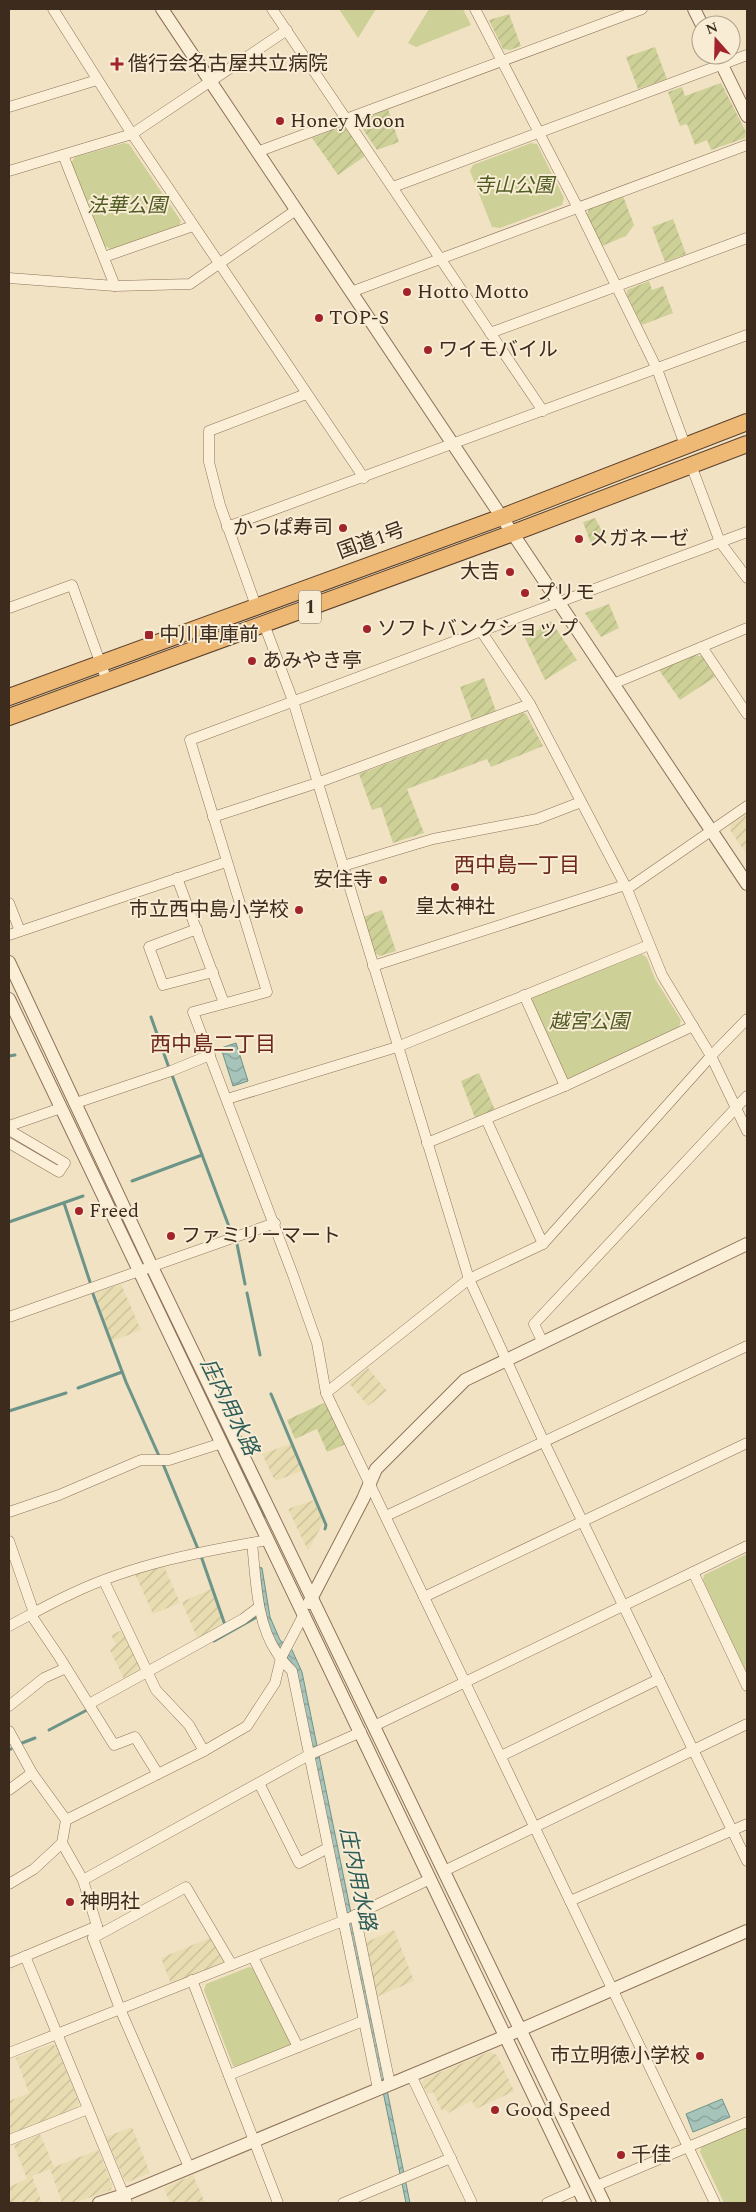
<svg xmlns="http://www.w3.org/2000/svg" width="756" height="2212" font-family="Spectral,'Noto Sans JP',serif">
	<defs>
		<pattern id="farmland-furrows" width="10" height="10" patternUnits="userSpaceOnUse" patternTransform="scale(1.25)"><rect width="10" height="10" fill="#e8dcb1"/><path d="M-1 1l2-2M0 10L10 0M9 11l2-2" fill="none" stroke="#c8bd98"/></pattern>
		<pattern id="garden-furrows" width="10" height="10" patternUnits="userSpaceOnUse" patternTransform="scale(1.25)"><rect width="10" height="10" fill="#cdd197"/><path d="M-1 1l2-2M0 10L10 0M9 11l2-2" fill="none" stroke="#b1b482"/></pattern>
		<pattern id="water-waves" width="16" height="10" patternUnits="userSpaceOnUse" patternTransform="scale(1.25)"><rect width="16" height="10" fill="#a6c4ba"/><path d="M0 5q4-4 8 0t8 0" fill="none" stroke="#889f97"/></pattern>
	</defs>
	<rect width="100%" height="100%" fill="#f1e2c4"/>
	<!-- farmland -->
	<g fill="url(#farmland-furrows)">
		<polygon points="747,812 747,855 730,830 731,823"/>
		<polygon points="121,1284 141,1330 112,1341 95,1293"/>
		<polygon points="368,1368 387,1391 368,1406 349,1383"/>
		<polygon points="291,1444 302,1471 275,1481 262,1454"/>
		<polygon points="314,1500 323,1523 308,1551 288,1509"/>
		<polygon points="164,1566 180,1603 153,1614 135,1574"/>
		<polygon points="211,1589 224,1625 198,1640 182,1602"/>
		<polygon points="124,1629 142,1668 141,1671 125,1681 110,1650 116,1644 111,1635"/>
		<polygon points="394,1930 414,1981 376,1997 364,1943"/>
		<polygon points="212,1937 224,1959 222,1965 171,1984 161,1958"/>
		<polygon points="52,2044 56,2046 79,2103 77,2108 9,2136 9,2101 29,2093 16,2058"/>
		<polygon points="489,2052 497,2055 514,2091 476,2109 472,2101 448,2113 446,2109 442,2111 433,2092 427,2094 422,2083 424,2079"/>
		<polygon points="132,2127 150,2173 128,2182 125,2181 106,2137"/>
		<polygon points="40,2134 54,2167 98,2150 112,2184 111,2190 74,2203 62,2203 50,2169 32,2176 42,2203 9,2203 9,2187 27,2179 14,2145"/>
		<polygon points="193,2175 205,2203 170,2203 164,2188"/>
	</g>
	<!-- park -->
	<g fill="#cdd197">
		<polygon points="339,9 376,9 358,38"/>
		<polygon points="429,9 463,9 471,25 416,47 408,43"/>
		<polygon points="124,143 129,144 181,221 178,228 112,250 105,246 71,163 75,157"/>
		<polygon points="531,143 537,144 564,198 562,205 500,228 492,227 470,171 473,165"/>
		<polygon points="642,954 647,958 655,979 681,1020 679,1027 569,1079 564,1076 531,1003 533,997"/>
		<polygon points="747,1554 747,1674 703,1580 704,1575"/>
		<polygon points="249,1967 255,1969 292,2044 291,2047 236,2067 233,2066 204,1990 206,1984"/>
		<polygon points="747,2127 747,2203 724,2203 700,2152 702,2146"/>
	</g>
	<!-- garden -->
	<g fill="url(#garden-furrows)">
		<polygon points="509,14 521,46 510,50 503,49 489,20"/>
		<polygon points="655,47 667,79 638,89 626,57"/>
		<polygon points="721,83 746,132 745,138 711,150 707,140 695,145 687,124 680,126 668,92 682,87 685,96"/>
		<polygon points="388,109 399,142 377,150 360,125 361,120"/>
		<polygon points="341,127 346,128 365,156 338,175 312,138"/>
		<polygon points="623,196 634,225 626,236 602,246 587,215 589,209"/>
		<polygon points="673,219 686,254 665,262 652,227"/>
		<polygon points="649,281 652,290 663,286 673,313 642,325 627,295 627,290"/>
		<polygon points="595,518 606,538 591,544 583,522"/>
		<polygon points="609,604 619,628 601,637 585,613"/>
		<polygon points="551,621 577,660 545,680 524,636 540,629 539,626"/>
		<polygon points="694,655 702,656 715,677 680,700 659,670"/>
		<polygon points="484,678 496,711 472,720 460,687"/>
		<polygon points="522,713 526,714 543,746 491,767 487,759 407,789 424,833 393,843 381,807 372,810 359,774"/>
		<polygon points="382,910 396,951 380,956 374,953 363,917"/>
		<polygon points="479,1073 495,1110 475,1118 461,1081"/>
		<polygon points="326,1402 346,1444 327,1452 317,1429 295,1439 287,1420"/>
	</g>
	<!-- water -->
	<g fill="url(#water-waves)" stroke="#6c9488">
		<polygon points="236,1043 248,1081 233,1086 221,1048"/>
		<path d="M 259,1567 L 262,1568 L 270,1617 L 280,1640 L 292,1650 L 302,1672 L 410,2203 L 406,2203 L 297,1675 C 292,1656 284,1659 277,1647 C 264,1623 263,1593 259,1567 Z"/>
		<polygon points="722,2099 730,2117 693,2132 686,2114"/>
	</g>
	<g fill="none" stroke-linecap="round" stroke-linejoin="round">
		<!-- stream -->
		<g stroke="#6c9488" stroke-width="3">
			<polyline points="151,1017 169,1068"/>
			<polyline points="9,1056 15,1055"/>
			<polyline points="172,1075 231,1232"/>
			<polyline points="132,1181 202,1155"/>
			<polyline points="114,1202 127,1230"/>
			<polyline points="64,1203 90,1282"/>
			<polyline points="9,1222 83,1196"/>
			<polyline points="237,1244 245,1284"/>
			<polyline points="247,1293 260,1355"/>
			<polyline points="93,1294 126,1382 159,1456"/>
			<polyline points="166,1310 265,1516"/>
			<polyline points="78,1388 122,1372"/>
			<polyline points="271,1394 326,1525 325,1529"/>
			<polyline points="9,1411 66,1393"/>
			<polyline points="163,1464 198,1549"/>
			<polyline points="201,1556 225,1625"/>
			<polyline points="214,1641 255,1618"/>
			<polyline points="49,1730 87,1710"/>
			<polyline points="22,1743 35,1738"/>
			<polyline points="9,1750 11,1749"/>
		</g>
		<!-- minor casing -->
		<g stroke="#8e7259" stroke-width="11">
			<g id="minor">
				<polyline points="53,9 132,134 364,478"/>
				<polyline points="272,9 543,411"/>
				<polyline points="475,9 578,208 657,369 685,445"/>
				<polyline points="9,107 97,80"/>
				<polyline points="257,152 642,9"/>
				<polyline points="63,155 115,286"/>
				<polyline points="9,171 132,134 287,30"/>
				<polyline points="393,187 747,55"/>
				<polyline points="104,257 193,226"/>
				<polyline points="9,278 115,286 190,284 296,210"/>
				<polyline points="351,292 747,145"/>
				<polyline points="490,333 747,238"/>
				<polyline points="691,465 720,542 747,578"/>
				<polyline points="227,527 747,335"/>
				<polyline points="256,606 220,505 209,462 209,431 306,394"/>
				<polyline points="9,608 72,585 107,681"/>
				<polyline points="264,624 293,701 469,1279 544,1442 747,1861"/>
				<polyline points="481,631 530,704 627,889 662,975 711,1056 747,1131"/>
				<polyline points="702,647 747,714"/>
				<polyline points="613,684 747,628"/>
				<polyline points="213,817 317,783 530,704"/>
				<polyline points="343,866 433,839 537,819 581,802"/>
				<polyline points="177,878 224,1003"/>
				<polyline points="627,889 747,806"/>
				<polyline points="9,903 20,931"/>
				<polyline points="197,929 149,947 163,985 213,972"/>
				<polyline points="9,935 226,862"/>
				<polyline points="373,966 625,885"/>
				<polyline points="524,995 565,1086"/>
				<polyline points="227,1099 397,1047 649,945"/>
				<polyline points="76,1103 171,1071 210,1055"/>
				<polyline points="486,1119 543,1244"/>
				<polyline points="9,1126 61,1108"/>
				<polyline points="9,1130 65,1163 59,1172 9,1143"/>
				<polyline points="427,1143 565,1086 693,1026"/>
				<polyline points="9,1317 275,1223"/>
				<polyline points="542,1341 534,1324 747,1096"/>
				<polyline points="326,1393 469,1279 543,1244 711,1056 747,1019"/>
				<polyline points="9,1512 59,1495 141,1460 169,1460 222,1443"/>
				<polyline points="386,1516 747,1346"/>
				<polyline points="9,1541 34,1613"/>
				<path d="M 252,1543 C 256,1578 256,1623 277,1653 C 281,1660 287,1666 292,1671 L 378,2089"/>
				<polyline points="693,1572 747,1686"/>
				<polyline points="104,1581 156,1690 189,1725 204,1751"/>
				<polyline points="424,1597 747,1443"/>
				<polyline points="31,1615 60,1658 114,1745 135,1737 158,1774"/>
				<path d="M 9,1626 C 30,1615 51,1603 73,1593 C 134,1564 203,1551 268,1540"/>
				<polyline points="89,1704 243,1619 259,1607"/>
				<polyline points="9,1706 44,1678 66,1668"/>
				<polyline points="374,1726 747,1546"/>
				<polyline points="9,1731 32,1773 66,1820"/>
				<polyline points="501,1756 659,1679"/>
				<polyline points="259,1783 299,1863 328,1848"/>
				<polyline points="9,1790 32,1773"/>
				<polyline points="62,1843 83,1880 97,1926 93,1938 120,2009 189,2167"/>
				<polyline points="444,1871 747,1724"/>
				<polyline points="83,1880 309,1755 361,1732"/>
				<polyline points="9,1884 34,1869 62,1843 66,1820 204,1751 247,1726 275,1683 281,1658 304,1614"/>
				<polyline points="570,1901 747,1824"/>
				<polyline points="355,1915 390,2084"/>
				<polyline points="93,1938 186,1887 232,1965"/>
				<polyline points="25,1956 127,2203"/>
				<polyline points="253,1957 298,2047"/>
				<polyline points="9,1963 97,1926"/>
				<polyline points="192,1980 278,2203"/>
				<polyline points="9,2053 343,1921 430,1879"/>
				<polyline points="229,2075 363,2021"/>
				<polyline points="411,2075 472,2203"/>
				<polyline points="9,2140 88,2109"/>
				<polyline points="596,2186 747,2122"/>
				<polyline points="343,2203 451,2158"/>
				<polyline points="547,2203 578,2189"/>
				<polyline points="715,2203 326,1393 317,1343 293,1275 193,1012 267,992 190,740 747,532"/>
			</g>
		</g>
		<!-- tertiary casing -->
		<g stroke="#8e7259" stroke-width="14">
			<g id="tertiary">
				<polyline points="162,9 747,884"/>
				<polyline points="694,9 702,25"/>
				<polyline points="717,55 747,116"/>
				<polyline points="9,962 152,1267 604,2203"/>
				<polyline points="9,999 585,2203"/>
				<polyline points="309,1603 363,1499 376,1469 465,1380 747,1244"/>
				<polyline points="99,2203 124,2195 506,2036 747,1931"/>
			</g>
		</g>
		<!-- trunk casing -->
		<g stroke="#5b402d" stroke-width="18">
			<g id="trunk">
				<polyline points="9,697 502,517 747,422"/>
				<polyline points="9,717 513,533 747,444"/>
			</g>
		</g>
		<!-- minor -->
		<use href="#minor" stroke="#fbefd8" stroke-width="10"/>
		<!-- tertiary -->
		<use href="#tertiary" stroke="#fbefd8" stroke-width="12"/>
		<!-- trunk -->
		<use href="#trunk" stroke="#eeb974" stroke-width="16"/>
	</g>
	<!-- markers -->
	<g fill="#a1242b" stroke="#f8ecd4" stroke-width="2">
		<path d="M114.5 56.5h5v5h5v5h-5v5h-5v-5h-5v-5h5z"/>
		<circle cx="280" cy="121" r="5"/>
		<circle cx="407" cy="292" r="5"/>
		<circle cx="319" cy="318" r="5"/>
		<circle cx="428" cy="350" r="5"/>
		<circle cx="343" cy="528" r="5"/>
		<circle cx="579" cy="539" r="5"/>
		<circle cx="510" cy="572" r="5"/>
		<circle cx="525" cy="593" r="5"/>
		<circle cx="367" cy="629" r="5"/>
		<rect x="144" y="630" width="10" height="10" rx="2.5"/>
		<circle cx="252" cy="661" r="5"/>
		<circle cx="383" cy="880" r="5"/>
		<circle cx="455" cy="887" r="5"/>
		<circle cx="299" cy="910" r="5"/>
		<circle cx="79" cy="1211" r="5"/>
		<circle cx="171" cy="1236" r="5"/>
		<circle cx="70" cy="1902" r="5"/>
		<circle cx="700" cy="2056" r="5"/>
		<circle cx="495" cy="2110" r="5"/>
		<circle cx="621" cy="2155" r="5"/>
	</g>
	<g text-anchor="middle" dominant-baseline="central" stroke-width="4" stroke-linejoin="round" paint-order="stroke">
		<!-- shield labels -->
		<rect fill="#f8ecd4" stroke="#756555" stroke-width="1" x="299" y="590.5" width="22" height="33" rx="4"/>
		<g font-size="19" font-weight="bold" fill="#3d2b1e">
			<text x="310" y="607">1</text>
		</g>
		<!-- poi labels -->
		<g font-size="20" fill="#3d2b1e" stroke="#f8ecd4" text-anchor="start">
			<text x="128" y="64">偕行会名古屋共立病院</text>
			<text x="290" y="121">Honey Moon</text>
			<text x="417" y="292">Hotto Motto</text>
			<text x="329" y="318">TOP-S</text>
			<text x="438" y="350">ワイモバイル</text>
			<text x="333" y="528" text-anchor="end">かっぱ寿司</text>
			<text x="589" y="539">メガネーゼ</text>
			<text x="500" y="572" text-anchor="end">大吉</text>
			<text x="535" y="593">プリモ</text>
			<text x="377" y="629">ソフトバンクショップ</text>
			<text x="159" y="635">中川車庫前</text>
			<text x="262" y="661">あみやき亭</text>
			<text x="373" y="880" text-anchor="end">安住寺</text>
			<text x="455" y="907" text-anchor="middle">皇太神社</text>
			<text x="289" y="910" text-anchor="end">市立西中島小学校</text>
			<text x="89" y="1211">Freed</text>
			<text x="181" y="1236">ファミリーマート</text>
			<text x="80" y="1902">神明社</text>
			<text x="690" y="2056" text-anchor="end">市立明徳小学校</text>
			<text x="505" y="2110">Good Speed</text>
			<text x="631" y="2155">千佳</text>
		</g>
		<!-- park labels -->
		<g font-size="20" font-style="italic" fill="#4f5b23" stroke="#f8ecd4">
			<text x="514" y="186">寺山公園</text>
			<text x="127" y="206">法華公園</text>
			<text x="589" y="1022">越宮公園</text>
		</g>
		<!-- street labels -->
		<g font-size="20" fill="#3d2b1e" stroke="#f8ecd4">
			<text transform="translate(371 541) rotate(-20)">国道1号</text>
		</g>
		<!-- neighbourhood labels -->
		<g font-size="21" fill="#6c271a" stroke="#f8ecd4">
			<text x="517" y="866">西中島一丁目</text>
			<text x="213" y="1045">西中島二丁目</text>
		</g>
		<!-- water labels -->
		<g font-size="21" font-style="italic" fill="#2c5d58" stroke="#f8ecd4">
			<text transform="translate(229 1407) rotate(64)">庄内用水路</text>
			<text transform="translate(357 1879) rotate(78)">庄内用水路</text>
		</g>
	</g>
	<!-- border -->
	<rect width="756" height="2212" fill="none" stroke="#3d2b1e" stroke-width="20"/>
	<!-- north arrow -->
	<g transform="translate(716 40) rotate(340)"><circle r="24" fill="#f8ecd4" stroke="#ad9f8b"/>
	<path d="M0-4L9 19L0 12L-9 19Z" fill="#a1242b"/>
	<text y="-8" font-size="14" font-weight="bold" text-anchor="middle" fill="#3d2b1e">N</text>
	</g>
</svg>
